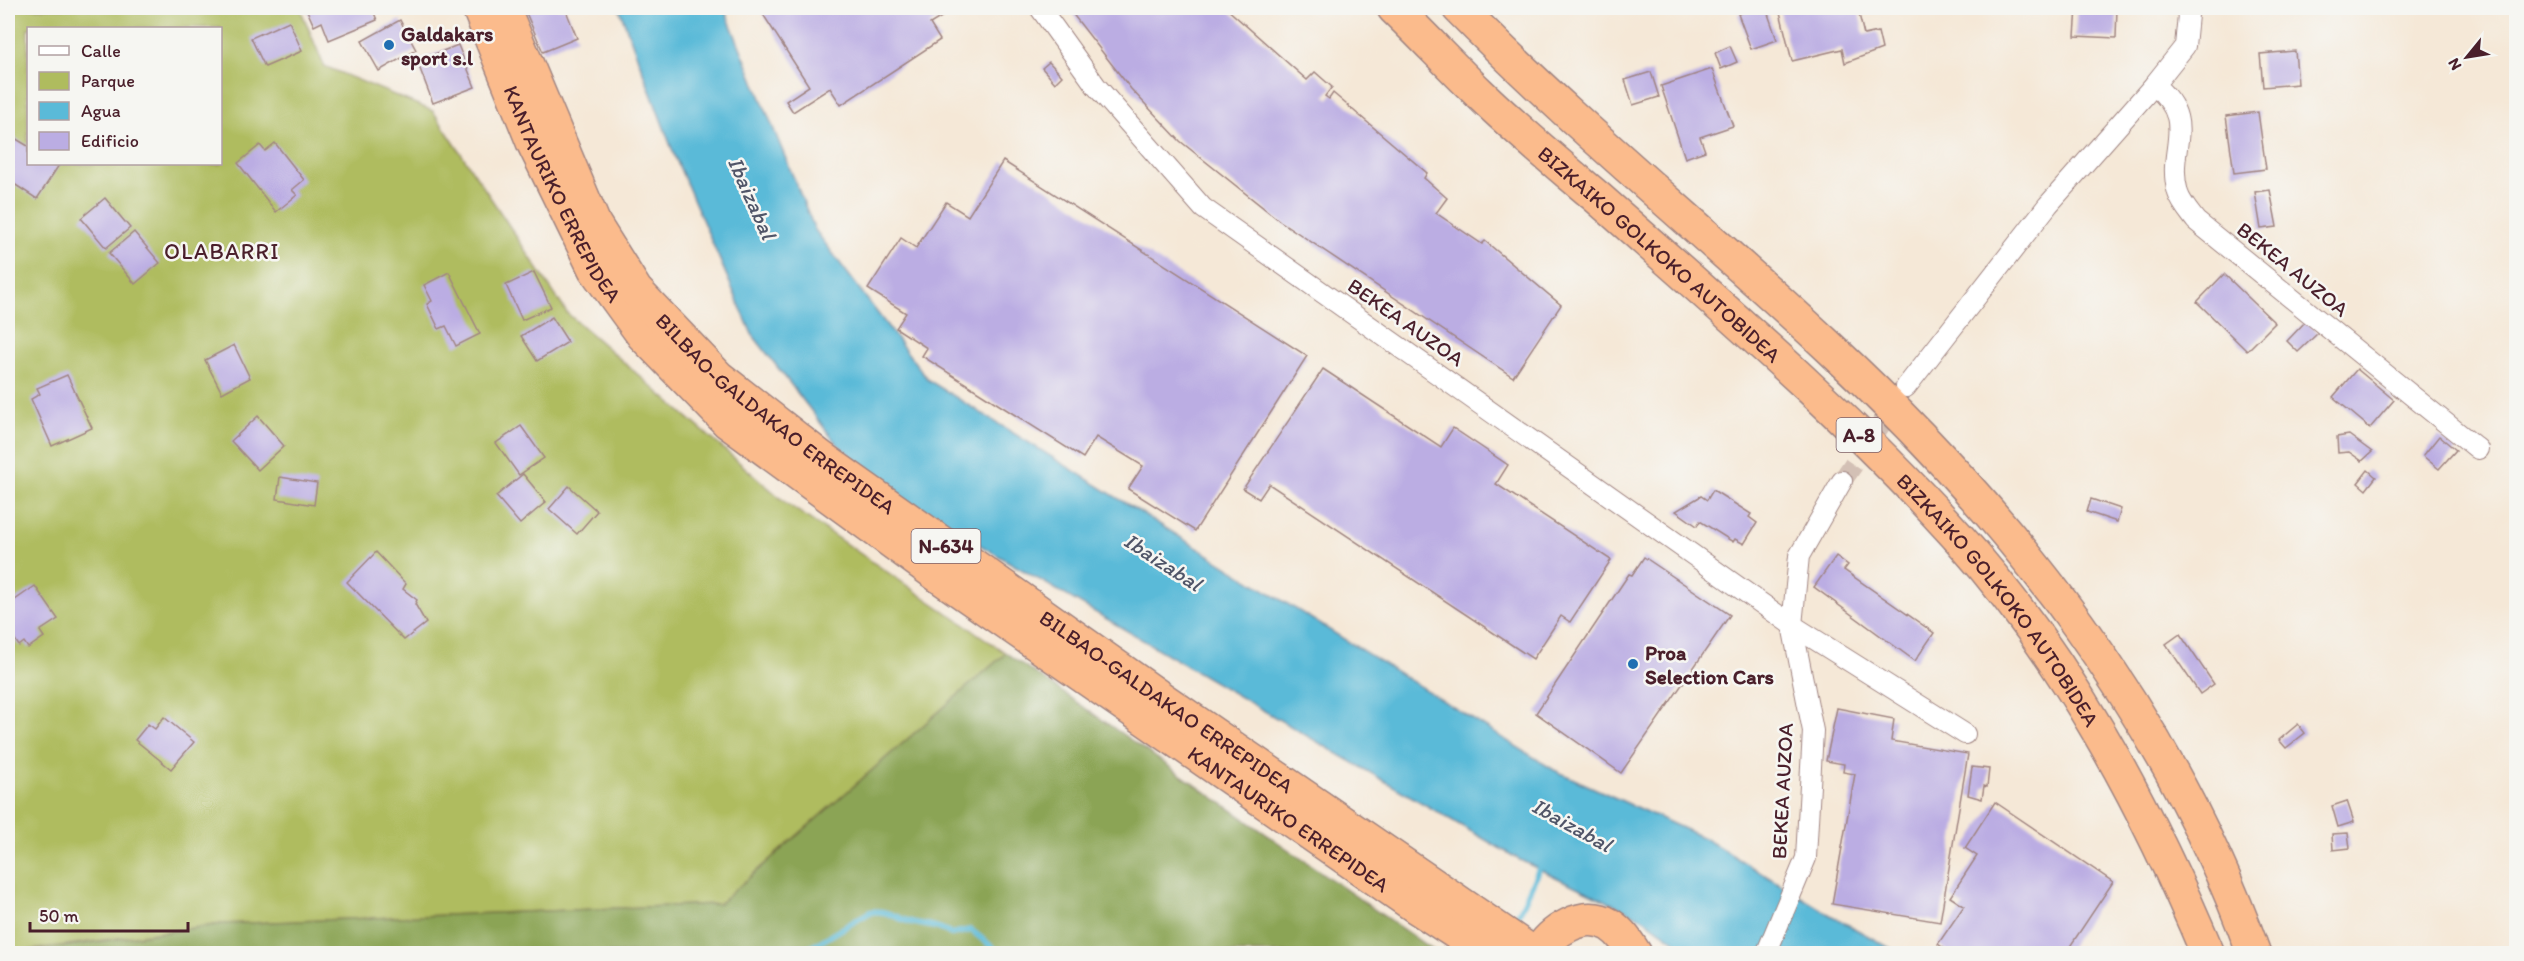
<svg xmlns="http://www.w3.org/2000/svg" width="2524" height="961" font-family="Itim,sans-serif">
	<rect width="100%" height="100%" fill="#f6f6f2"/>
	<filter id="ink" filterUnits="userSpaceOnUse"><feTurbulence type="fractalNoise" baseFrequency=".0167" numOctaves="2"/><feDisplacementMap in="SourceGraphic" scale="12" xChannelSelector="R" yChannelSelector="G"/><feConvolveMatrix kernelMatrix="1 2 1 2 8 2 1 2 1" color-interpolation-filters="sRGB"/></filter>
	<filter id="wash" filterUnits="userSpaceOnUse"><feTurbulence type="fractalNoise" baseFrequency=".008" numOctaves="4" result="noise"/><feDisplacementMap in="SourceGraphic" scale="24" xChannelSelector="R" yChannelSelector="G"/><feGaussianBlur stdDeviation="1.35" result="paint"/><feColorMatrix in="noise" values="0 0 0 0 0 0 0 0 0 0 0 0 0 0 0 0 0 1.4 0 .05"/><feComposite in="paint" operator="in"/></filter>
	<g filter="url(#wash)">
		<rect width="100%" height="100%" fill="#f5e8d7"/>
		<!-- green -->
		<path fill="#afbc5e" stroke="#7c6e44" stroke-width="1.5" fill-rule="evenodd" d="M 8,8 L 300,8 L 324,66 L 433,111 L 567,313 L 786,503 L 1006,653 L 719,904 L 222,924 L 8,953 ZM 28,28 L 220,28 L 220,164 L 28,164 Z"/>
		<!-- forest -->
		<polygon fill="#8ba455" stroke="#6a6240" stroke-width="1.5" points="1006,653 1437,953 18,953 222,924 719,904"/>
		<!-- water -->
		<polygon fill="#5abad8" stroke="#526c82" stroke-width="1.5" points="619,8 724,8 815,230 928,380 1554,770 1704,838 1832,916 1899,953 1692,953 1642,918 1520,860 901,499 836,443 752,334 675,157"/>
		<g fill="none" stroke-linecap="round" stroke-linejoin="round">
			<!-- stream -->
			<g stroke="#5abad8" stroke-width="6">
				<polyline points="1518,916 1542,862"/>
				<path d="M 800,954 L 870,912 C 887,909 895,918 911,922 C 926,926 937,925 951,934 L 971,930 L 1001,954"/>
			</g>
		</g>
		<g id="blocks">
			<!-- building -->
			<g fill="#bbade3">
				<polygon points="306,8 372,8 377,20 329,40 322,22 314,26"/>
				<polygon points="524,8 565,8 577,38 543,52"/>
				<polygon points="759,8 956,8 930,24 940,40 841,105 830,88 793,112 786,101 809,86"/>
				<polygon points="1068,8 1226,8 1307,80 1315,72 1332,87 1325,96 1329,99 1333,93 1427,173 1424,178 1447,198 1436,213 1482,244 1485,241 1561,305 1513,377 1280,221 1180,141 1131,89"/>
				<polygon points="1757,8 1766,8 1777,40 1751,49 1738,14"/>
				<polygon points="1779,8 1849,8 1850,12 1858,10 1864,35 1878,32 1882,49 1845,63 1842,49 1792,61"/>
				<polygon points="2077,8 2117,8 2116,38 2075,36"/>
				<polygon points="400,20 416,50 379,71 362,41"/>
				<polygon points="289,21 302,51 265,67 251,38"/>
				<polygon points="458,45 475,87 433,103 417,61"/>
				<polygon points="1730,46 1737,62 1721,69 1715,53"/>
				<polygon points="2295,51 2298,84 2263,87 2260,54"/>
				<polygon points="1049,62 1062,76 1055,83 1042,68"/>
				<polygon points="1712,69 1733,126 1700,137 1705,151 1685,158 1661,86"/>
				<polygon points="1651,72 1659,97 1633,105 1625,80"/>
				<polygon points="2258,112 2266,169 2234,173 2226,116"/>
				<polygon points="8,134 28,146 28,164 59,165 37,199 8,180"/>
				<polygon points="275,143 304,180 292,190 297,195 276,212 238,163 260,145 265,151"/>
				<polygon points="1003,161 1307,356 1195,531 1128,489 1143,466 1096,437 1083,458 922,356 927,348 896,328 906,313 868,289 901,238 916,248 946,202 968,216"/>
				<polygon points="2270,190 2277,227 2261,229 2255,192"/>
				<polygon points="105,198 130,228 106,248 81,218"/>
				<polygon points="134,232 160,263 135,284 109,253"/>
				<polygon points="449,272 480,334 456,346 446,326 439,329 427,304 432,301 424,285"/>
				<polygon points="534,272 551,307 522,320 506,285"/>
				<polygon points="2224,274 2275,323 2247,351 2197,302"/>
				<polygon points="552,317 568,342 537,361 521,336"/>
				<polygon points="2306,321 2318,333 2298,352 2287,341"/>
				<polygon points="234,345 250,378 222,393 205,360"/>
				<polygon points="1323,369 1441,447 1453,428 1508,465 1496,484 1611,560 1570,622 1561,616 1533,659 1269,484 1259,499 1243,489"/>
				<polygon points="2357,369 2394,400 2370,428 2333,397"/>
				<polygon points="67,375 92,428 52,446 31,399 40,394 37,388"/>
				<polygon points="258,416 284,446 258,470 231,441"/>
				<polygon points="521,426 544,458 519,475 496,443"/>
				<polygon points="2349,435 2372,452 2362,461 2349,452 2338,453 2337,437"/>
				<polygon points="2439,436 2456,450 2439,469 2423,456"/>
				<polygon points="2368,470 2376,477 2366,490 2358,483"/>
				<polygon points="523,474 546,502 520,524 496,496"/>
				<polygon points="280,477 317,483 314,505 277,499"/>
				<polygon points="569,486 597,511 577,534 549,509"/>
				<polygon points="1713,490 1751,514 1749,517 1757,523 1744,544 1735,539 1733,542 1700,521 1697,526 1676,511 1701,496 1707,500"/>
				<polygon points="2091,499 2121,509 2117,522 2087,512"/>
				<polygon points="376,552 406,584 403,589 417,600 415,604 426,623 404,640 347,582"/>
				<polygon points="1836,556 1848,565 1844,570 1934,633 1915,661 1814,587"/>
				<polygon points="1644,557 1730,615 1621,773 1536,713 1629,574 1632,575"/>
				<polygon points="35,586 58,619 40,631 44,637 28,648 24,642 19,646 8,629 8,605"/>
				<polygon points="2180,634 2214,684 2200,694 2166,644"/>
				<polygon points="1837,708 1894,719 1891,741 1968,754 1940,922 1832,904 1855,774 1843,772 1844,764 1826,761"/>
				<polygon points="164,717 194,742 171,769 135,740 148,724 155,729"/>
				<polygon points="2298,724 2305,733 2286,748 2279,740"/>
				<polygon points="1972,767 1989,769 1987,787 1984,786 1982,799 1968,795"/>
				<polygon points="2347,801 2354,822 2338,827 2332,806"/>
				<polygon points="1995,802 2113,882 2065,954 1952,954 1938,944 1964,906 1950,897 1977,856 1965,848"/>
				<polygon points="2348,833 2350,848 2333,850 2332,834"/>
			</g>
		</g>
	</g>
	<g filter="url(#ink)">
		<use href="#blocks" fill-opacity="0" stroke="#a08481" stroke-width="1.5"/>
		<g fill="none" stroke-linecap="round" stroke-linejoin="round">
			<!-- street-tunnel -->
			<polyline stroke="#d3c0b5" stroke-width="20" stroke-dasharray="20 10" stroke-linecap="butt" points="1842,481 1897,401"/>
			<!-- street casing -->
			<g stroke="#a08481" stroke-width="22">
				<g id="street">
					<polyline points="1040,8 1096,86 1203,208 1792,625 1965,734"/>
					<path d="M 2154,85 C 2200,123 2165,148 2178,193 C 2181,203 2190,213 2196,221 L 2478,449"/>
					<polyline points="1906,387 2048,205 2154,85 2185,46 2188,15 2185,8"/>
					<polyline points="1766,954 1806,858 1813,731 1792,625 1799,556 1842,481"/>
				</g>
			</g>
			<!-- highway casing -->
			<g stroke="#a08481" stroke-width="36">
				<g id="highway">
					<path id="s1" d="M 479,8 L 533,142 L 595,269 L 643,335 L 728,422 L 936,574 L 1418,908 L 1489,954"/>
					<path id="s2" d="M 503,8 L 594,224 L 636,291 L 718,377 L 820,457 L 1162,699 L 1534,954"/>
					<path id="s3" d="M 1394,8 C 1423,36 1450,65 1479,93 C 1517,130 1558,164 1598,198 C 1721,307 1847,414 1958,537 C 2067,658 2145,804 2208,954"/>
					<path d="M 1459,8 C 1576,127 1707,233 1829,347 C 2013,518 2168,715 2254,954"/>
					<path d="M 1538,954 C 1551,931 1584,909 1610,925 C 1621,932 1628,943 1635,954"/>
				</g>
			</g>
			<!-- street -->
			<use href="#street" stroke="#fff" stroke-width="20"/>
			<!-- highway -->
			<use href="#highway" stroke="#fbbb8c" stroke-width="33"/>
		</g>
	</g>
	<!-- markers -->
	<g fill="#1f6fb2" stroke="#f6f6f2" stroke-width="2">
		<circle cx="389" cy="45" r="6"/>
		<circle cx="1633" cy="664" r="6"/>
	</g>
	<g text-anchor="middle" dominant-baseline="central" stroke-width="5" stroke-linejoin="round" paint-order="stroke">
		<!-- shield labels -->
		<g fill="#f6f6f2" stroke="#7e6067" stroke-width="1.5">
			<rect x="1836.5" y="418" width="45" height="34" rx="4.5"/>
			<rect x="911.5" y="529" width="69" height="34" rx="4.5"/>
		</g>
		<g font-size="20" font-weight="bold" fill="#4a1f2b">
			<text x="1859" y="435">A-8</text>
			<text x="946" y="546">N-634</text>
		</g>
		<!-- poi labels -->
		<g font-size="21" font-weight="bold" fill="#4a1f2b" stroke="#f6f6f2" text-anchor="start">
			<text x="401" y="33">Galdakars<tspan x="401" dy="24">sport s.l</tspan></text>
			<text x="1645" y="652">Proa<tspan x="1645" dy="24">Selection Cars</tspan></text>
		</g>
		<!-- street labels -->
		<g font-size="21" fill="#4a1f2b" stroke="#f6f6f2">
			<text stroke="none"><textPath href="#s1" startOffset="204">KANTAURIKO ERREPIDEA</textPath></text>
			<text stroke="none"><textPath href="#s3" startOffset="362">BIZKAIKO GOLKOKO AUTOBIDEA</textPath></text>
			<text transform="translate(2293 269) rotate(39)">BEKEA AUZOA</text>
			<text transform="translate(1406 322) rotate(35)">BEKEA AUZOA</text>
			<text stroke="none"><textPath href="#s2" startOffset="500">BILBAO-GALDAKAO ERREPIDEA</textPath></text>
			<text stroke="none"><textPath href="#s3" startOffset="848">BIZKAIKO GOLKOKO AUTOBIDEA</textPath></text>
			<text stroke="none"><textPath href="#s2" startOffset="986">BILBAO-GALDAKAO ERREPIDEA</textPath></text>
			<text transform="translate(1782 791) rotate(-87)">BEKEA AUZOA</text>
			<text stroke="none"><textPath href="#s1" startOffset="1176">KANTAURIKO ERREPIDEA</textPath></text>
		</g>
		<!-- water labels -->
		<g font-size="22" font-style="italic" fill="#505568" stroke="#f6f6f2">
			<text transform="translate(752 198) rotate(66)">Ibaizabal</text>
			<text transform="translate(1163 562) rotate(33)">Ibaizabal</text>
			<text transform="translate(1572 825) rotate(29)">Ibaizabal</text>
		</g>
		<!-- neighbourhood labels -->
		<g font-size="22" letter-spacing="1.5" fill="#4a1f2b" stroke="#f6f6f2">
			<text x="222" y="251">OLABARRI</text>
		</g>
	</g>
	<!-- margin -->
	<rect width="2524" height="961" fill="none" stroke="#f6f6f2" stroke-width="30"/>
	<!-- legend -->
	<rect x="27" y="27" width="195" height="138" fill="#f6f6f2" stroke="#b1a0a2" stroke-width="1.5"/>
	<rect x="39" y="46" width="30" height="9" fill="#ffffff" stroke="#b1a0a2" stroke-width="1.5"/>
	<text x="81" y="57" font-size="18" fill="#4a1f2b">Calle</text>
	<rect x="39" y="72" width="30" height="18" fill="#afbc5e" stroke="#b1a0a2" stroke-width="1.5"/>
	<text x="81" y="87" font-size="18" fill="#4a1f2b">Parque</text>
	<rect x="39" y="102" width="30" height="18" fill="#5abad8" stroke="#b1a0a2" stroke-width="1.5"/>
	<text x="81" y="117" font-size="18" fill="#4a1f2b">Agua</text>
	<rect x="39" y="132" width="30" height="18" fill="#bbade3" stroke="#b1a0a2" stroke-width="1.5"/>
	<text x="81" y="147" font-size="18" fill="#4a1f2b">Edificio</text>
	<!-- north arrow -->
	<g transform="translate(2467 57) rotate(240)" stroke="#f6f6f2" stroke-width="4.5" paint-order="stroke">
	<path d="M0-4.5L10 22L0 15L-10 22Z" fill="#4a1f2b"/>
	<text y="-9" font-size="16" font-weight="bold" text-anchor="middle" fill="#4a1f2b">N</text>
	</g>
	<!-- scale -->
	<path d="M30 922v9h158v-9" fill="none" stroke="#4a1f2b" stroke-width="3"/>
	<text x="39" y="922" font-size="18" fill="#4a1f2b" stroke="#f6f6f2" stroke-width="4.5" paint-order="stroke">50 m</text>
</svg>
